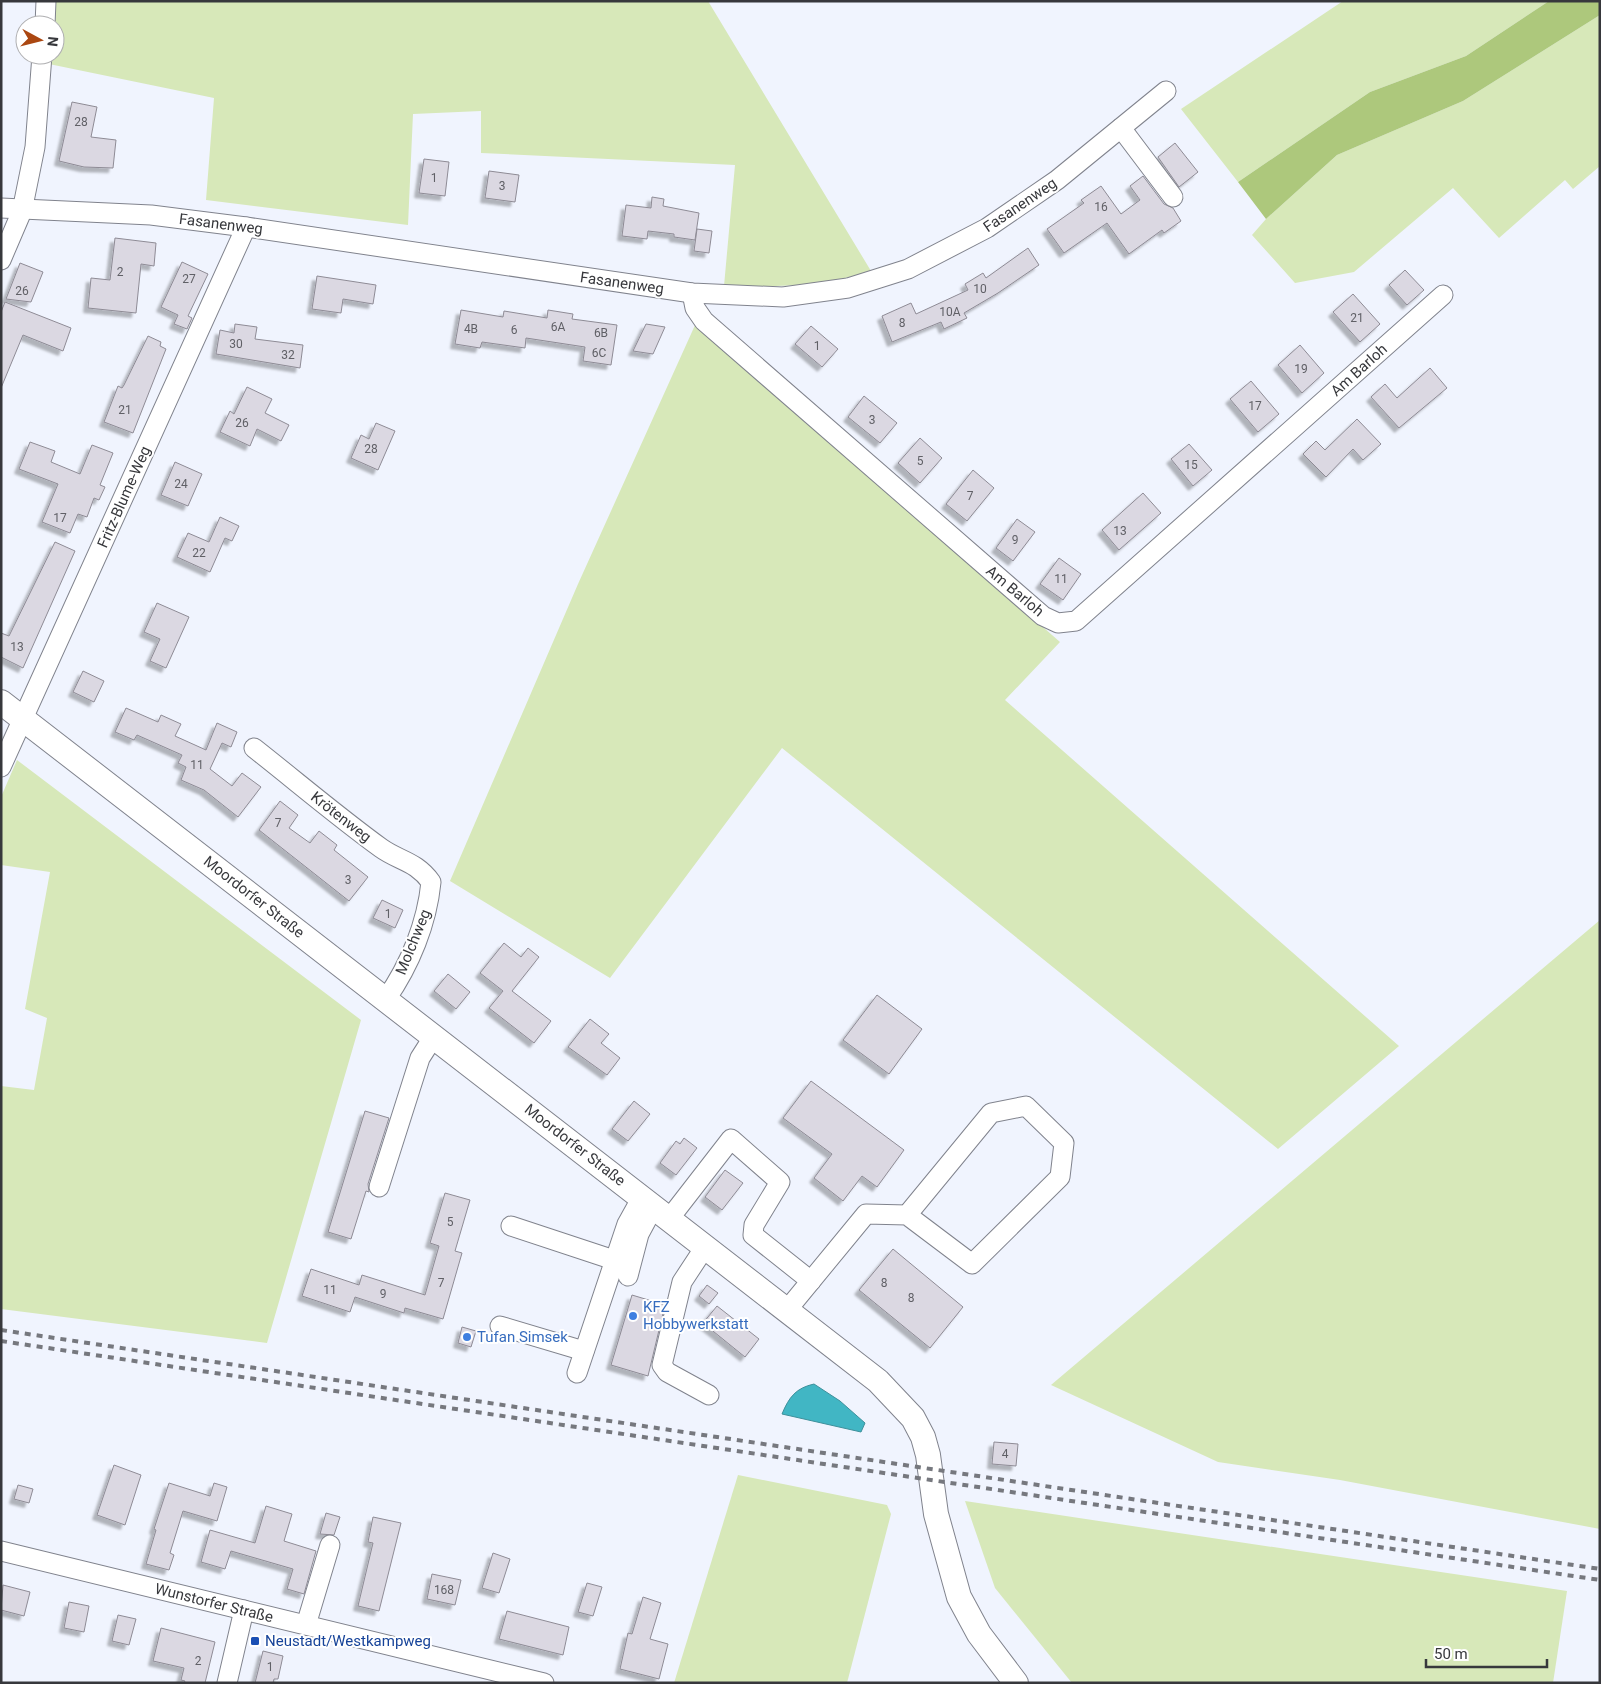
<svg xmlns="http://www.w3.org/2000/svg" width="1601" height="1684" font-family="Roboto,sans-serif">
	<defs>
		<filter id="shadow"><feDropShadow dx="-4.5" dy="4.5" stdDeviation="1" flood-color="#0004"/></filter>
	</defs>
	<rect width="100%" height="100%" fill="#f0f4fe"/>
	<!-- green -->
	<g fill="#d7e8b9">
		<path d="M 54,1 L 708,1 L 871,271 C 823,287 774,287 724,286 L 735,165 L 481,153 L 481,111 L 413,114 L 408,225 L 206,200 L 214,98 L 49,64 L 49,55 L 55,55 L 55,25 L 52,25 Z"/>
		<polygon points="1343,1 1549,1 1466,56 1370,92 1238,182 1181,109"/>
		<polygon points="1600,15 1600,166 1573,189 1565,180 1499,238 1453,188 1354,272 1295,283 1252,235 1266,219 1337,155 1463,101"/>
		<polygon points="696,323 1060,642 1005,700 1399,1046 1278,1149 782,748 610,978 450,881 578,584"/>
		<polygon points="17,760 361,1020 267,1343 1,1309 1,1086 34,1090 47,1018 25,1009 50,872 1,865 1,797"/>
		<polygon points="1600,920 1600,1529 1340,1480 1218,1462 1051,1385"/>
		<polygon points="738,1475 887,1505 891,1514 847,1683 674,1683"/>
		<polygon points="965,1501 1567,1591 1553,1683 1072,1683 995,1588"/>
	</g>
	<!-- forest -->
	<polygon fill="#adc87c" points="1549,1 1600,1 1600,15 1463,101 1337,155 1266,219 1238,182 1370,92 1466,56"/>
	<!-- water -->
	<path fill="#41b6c4" stroke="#3e909b" d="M 814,1384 L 840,1401 L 865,1423 L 861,1432 L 782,1414 C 789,1397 796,1388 814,1384 Z"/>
	<!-- building -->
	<g fill="#dbd8e2" stroke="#8e8b95" filter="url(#shadow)">
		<polygon points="72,102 97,107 91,137 116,140 113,168 84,167 59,161"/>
		<polygon points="1175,143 1198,172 1179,187 1158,157"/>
		<polygon points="424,159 449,162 445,196 419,193"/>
		<polygon points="489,171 519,175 515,202 485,198"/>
		<polygon points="1143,176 1164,204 1173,208 1181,221 1164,233 1162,230 1129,254 1107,223 1064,253 1047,229 1084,203 1081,200 1101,186 1121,214 1140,200 1130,186"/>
		<polygon points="652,197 664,199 663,206 699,213 695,240 674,237 674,234 648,231 647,239 622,236 626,205 651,208"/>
		<polygon points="697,229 712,231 709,253 694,251"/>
		<polygon points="115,238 156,243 154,266 141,264 136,313 88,308 91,278 110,280"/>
		<polygon points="1028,248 1039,265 998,293 964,313 967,318 944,329 941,322 892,342 882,316 911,303 916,314 968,290 965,284 983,273 986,278"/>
		<polygon points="182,262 208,274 188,316 192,318 187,329 174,324 178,315 161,307"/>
		<polygon points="20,263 43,272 31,302 6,299"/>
		<polygon points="1405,270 1424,290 1407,305 1389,285"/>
		<polygon points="317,276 376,285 373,304 343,299 341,313 312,309"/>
		<polygon points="1353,294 1380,324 1360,342 1333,312"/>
		<polygon points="5,302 71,328 63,351 23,335 1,388 1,312"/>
		<polygon points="461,310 503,317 504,311 547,318 548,310 573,314 572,319 617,325 611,365 583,361 585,347 526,338 525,348 482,342 480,348 455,344"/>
		<polygon points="235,324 257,327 255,339 303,345 300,368 216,354 220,330 234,333"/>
		<polygon points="646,324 665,327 653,354 633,351"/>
		<polygon points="811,326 838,349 822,367 795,344"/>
		<polygon points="148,336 161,342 160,346 166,349 133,433 104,422 118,386 122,388 124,385"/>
		<polygon points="1300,345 1324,373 1302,393 1278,365"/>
		<polygon points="1430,368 1447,388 1399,428 1371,397 1385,384 1397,398"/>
		<polygon points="1251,381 1279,414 1258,432 1230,399"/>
		<polygon points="247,387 272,399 265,413 289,425 281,441 257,429 250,446 220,432 230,411 234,414"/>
		<polygon points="864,396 897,423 880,443 848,417"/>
		<polygon points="1357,419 1381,444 1363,460 1353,449 1326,477 1303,454 1316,441 1325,450"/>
		<polygon points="376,423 395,431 378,470 351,458 361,435 369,439"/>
		<polygon points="920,438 942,458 920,483 898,463"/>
		<polygon points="30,442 55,451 51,462 80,474 92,445 113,453 100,485 105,487 99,500 94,498 87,517 78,514 70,533 42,522 58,484 19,469"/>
		<polygon points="1189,444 1212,470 1193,486 1171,459"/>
		<polygon points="175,462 202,474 188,506 161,495"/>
		<polygon points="973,470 994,488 967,521 946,504"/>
		<polygon points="1143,493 1161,513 1119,550 1102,530"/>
		<polygon points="220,517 239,526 232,541 225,538 210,572 177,557 188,533 209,542"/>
		<polygon points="1017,519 1035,532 1013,561 996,548"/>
		<polygon points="55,542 75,551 23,668 1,657 1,633 9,636"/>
		<polygon points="1059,558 1081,574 1063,600 1040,584"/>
		<polygon points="157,603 189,617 166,668 150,661 160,639 144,632"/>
		<polygon points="83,671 104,681 94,702 73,692"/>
		<polygon points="126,708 158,722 161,715 181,724 175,736 206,750 217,723 237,732 231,747 222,743 210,769 232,786 242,773 261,787 238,817 204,790 181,780 186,767 178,763 182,755 137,735 134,740 115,732"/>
		<polygon points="280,801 298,815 289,828 310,843 319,831 337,845 334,850 368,877 349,901 259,830"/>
		<polygon points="382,900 403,910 395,928 373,918"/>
		<polygon points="504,943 521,957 528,948 539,957 512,991 551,1021 534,1043 489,1008 503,991 480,973"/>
		<polygon points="448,974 470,992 456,1009 434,991"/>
		<polygon points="877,995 922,1029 889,1074 843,1040"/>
		<polygon points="590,1019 609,1034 601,1043 620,1058 607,1075 568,1047"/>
		<polygon points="811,1081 904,1150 877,1187 862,1176 843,1201 814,1178 832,1154 783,1118"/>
		<polygon points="634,1101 650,1114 628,1141 612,1129"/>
		<polygon points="365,1111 389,1118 368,1184 369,1192 366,1191 351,1239 328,1232"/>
		<polygon points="684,1138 697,1148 676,1175 660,1163 676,1141 680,1144"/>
		<polygon points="725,1170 743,1183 722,1210 705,1197"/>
		<polygon points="445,1193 470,1200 455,1251 462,1253 443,1319 405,1308 404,1313 355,1297 350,1312 302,1296 311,1269 359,1285 362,1275 425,1295 439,1246 430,1243"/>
		<polygon points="893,1249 963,1307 930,1348 859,1290"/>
		<polygon points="707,1285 718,1293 709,1304 699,1296"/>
		<polygon points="632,1295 665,1305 648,1376 611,1365"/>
		<polygon points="717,1306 759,1339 745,1357 703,1323"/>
		<polygon points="462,1327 476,1331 471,1347 458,1343"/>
		<polygon points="994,1442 1018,1444 1016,1466 992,1464"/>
		<polygon points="114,1465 141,1475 125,1525 97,1515"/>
		<polygon points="169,1483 210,1496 214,1483 227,1487 217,1521 183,1511 170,1553 174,1555 169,1570 146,1564 156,1530 154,1529"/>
		<polygon points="18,1485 33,1489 29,1503 14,1499"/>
		<polygon points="266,1506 292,1514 284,1541 316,1551 304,1594 287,1589 293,1569 231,1551 225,1569 201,1562 210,1530 255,1543"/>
		<polygon points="326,1513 340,1517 334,1535 320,1534"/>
		<polygon points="373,1517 401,1523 379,1611 358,1606 373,1543 368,1542"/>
		<polygon points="493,1553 510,1559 499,1593 482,1588"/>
		<polygon points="432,1574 461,1580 455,1605 427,1599"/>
		<polygon points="587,1583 602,1587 593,1616 578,1612"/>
		<polygon points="3,1585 30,1592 24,1616 1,1610"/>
		<polygon points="643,1597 661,1603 650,1639 668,1644 659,1679 620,1669 628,1633 632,1634"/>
		<polygon points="69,1602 89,1606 84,1632 64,1628"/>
		<polygon points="507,1611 569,1627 563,1655 499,1639"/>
		<polygon points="118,1615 136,1619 129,1645 112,1641"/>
		<polygon points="161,1628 215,1642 205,1683 184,1683 185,1681 181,1680 184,1668 153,1661"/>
		<polygon points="263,1651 283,1656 278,1679 274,1679 273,1683 255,1683"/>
	</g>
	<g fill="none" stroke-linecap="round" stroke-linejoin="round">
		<!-- minor casing -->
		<g stroke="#80838d" stroke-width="21">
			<g id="minor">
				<polyline points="45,25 46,1"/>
				<polyline points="1121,128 1173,197"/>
				<polyline points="1,208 151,215 246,227 692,293 783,297 848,288 908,269 987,228 1057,180 1166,91"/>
				<polyline points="1,260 22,211 35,147 42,55"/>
				<polyline points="692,293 695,308 704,321 1043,616 1058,623 1076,621 1443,295"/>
				<path d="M 254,748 C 296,781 337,816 381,848 C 399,861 416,861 431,882 C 427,923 410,965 386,999"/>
				<polyline points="1,767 246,227"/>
				<polyline points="379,1187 420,1058 434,1036"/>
				<polyline points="669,1219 731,1139 780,1182 754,1225 753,1235 811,1281"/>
				<polyline points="511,1226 614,1260"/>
				<polyline points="705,1247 682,1282 662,1365 667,1372 709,1395"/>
				<polyline points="628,1276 639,1234 654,1206"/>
				<polyline points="787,1310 866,1214 907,1215 972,1264 1060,1177 1064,1143 1026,1106 991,1113 907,1215"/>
				<polyline points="500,1326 584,1351"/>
				<polyline points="577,1373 627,1224 642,1197"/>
				<polyline points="1,1551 544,1683"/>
				<polyline points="306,1625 330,1545"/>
				<polyline points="227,1683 244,1610"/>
			</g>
		</g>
		<!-- major casing -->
		<g stroke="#80838d" stroke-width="26">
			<polyline id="major" points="1,702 878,1381 913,1418 923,1437 928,1455 936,1514 959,1597 979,1634 1016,1683"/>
		</g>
		<!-- minor -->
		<use href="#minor" stroke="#fff" stroke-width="19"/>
		<!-- major -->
		<use href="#major" stroke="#fff" stroke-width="24"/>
		<!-- rail -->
		<g stroke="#76787e" stroke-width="4" stroke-dasharray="6 6" stroke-linecap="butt">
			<polyline points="1,1330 1600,1569"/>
			<polyline points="1,1341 1600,1580"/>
		</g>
	</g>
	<!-- markers -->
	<g fill="#3f7fe0" stroke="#fff" stroke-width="2">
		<circle cx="633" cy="1316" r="5"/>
		<circle cx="467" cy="1337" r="5"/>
	</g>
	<rect fill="#1a4fb4" stroke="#fff" stroke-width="2" x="250" y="1636" width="10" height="10" rx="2.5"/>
	<g text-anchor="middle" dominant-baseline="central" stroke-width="4" stroke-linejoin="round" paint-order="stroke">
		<!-- number labels -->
		<g font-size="12" fill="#606066">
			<text x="81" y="122">28</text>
			<text x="434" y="178">1</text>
			<text x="502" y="186">3</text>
			<text x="1101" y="207">16</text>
			<text x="120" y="272">2</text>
			<text x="189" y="279">27</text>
			<text x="980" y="289">10</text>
			<text x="22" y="291">26</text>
			<text x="950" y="312">10A</text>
			<text x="1357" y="318">21</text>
			<text x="902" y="323">8</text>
			<text x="558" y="327">6A</text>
			<text x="471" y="329">4B</text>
			<text x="514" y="330">6</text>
			<text x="601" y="333">6B</text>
			<text x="236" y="344">30</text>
			<text x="817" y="346">1</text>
			<text x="599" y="353">6C</text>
			<text x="288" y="355">32</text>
			<text x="1301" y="369">19</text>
			<text x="1255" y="406">17</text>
			<text x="125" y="410">21</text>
			<text x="872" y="420">3</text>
			<text x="242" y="423">26</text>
			<text x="371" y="449">28</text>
			<text x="920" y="461">5</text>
			<text x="1191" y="465">15</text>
			<text x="181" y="484">24</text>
			<text x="970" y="496">7</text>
			<text x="60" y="518">17</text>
			<text x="1120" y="531">13</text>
			<text x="1015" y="540">9</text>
			<text x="199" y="553">22</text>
			<text x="1061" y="579">11</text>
			<text x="17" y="647">13</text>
			<text x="197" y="765">11</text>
			<text x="278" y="823">7</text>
			<text x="348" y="880">3</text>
			<text x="388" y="914">1</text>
			<text x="450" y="1222">5</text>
			<text x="441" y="1283">7</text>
			<text x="884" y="1283">8</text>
			<text x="330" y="1290">11</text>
			<text x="383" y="1294">9</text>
			<text x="911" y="1298">8</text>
			<text x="1005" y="1454">4</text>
			<text x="444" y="1590">168</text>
			<text x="198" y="1661">2</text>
			<text x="270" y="1667">1</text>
		</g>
		<!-- street labels -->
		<g font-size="15" fill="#37383c" stroke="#fff">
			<text transform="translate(1020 205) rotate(-34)">Fasanenweg</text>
			<text transform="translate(221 224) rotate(7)">Fasanenweg</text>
			<text transform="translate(622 283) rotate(8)">Fasanenweg</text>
			<text transform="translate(1359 370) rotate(-42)">Am Barloh</text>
			<text transform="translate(124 497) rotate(-66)">Fritz-Blume-Weg</text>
			<text transform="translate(1015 591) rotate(40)">Am Barloh</text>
			<text transform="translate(341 817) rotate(38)">Krötenweg</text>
			<text transform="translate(254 897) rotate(38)">Moordorfer Straße</text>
			<text transform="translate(413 942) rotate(-68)">Molchweg</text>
			<text transform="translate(575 1145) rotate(38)">Moordorfer Straße</text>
			<text transform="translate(214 1603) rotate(14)">Wunstorfer Straße</text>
		</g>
		<!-- shop labels -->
		<g font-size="15" fill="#366cbe" stroke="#fff" text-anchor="start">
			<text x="643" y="1307">KFZ<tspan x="643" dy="17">Hobbywerkstatt</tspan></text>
			<text x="477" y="1337">Tufan Simsek</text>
		</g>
		<!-- transit labels -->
		<g font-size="15" fill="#164399" stroke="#fff" text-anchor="start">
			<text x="265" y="1641">Neustadt/Westkampweg</text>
		</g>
	</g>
	<!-- border -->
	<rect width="1601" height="1684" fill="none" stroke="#37383c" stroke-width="5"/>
	<!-- north arrow -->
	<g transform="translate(40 40) rotate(97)"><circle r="24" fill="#ffffff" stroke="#afafb1"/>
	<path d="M0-4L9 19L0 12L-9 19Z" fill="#ab4711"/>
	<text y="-8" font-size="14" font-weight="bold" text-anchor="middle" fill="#37383c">N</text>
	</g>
	<!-- scale -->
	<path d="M1426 1659v8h121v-8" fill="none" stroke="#37383c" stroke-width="2.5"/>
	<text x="1434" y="1659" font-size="15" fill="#37383c" stroke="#ffffff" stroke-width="4" paint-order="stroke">50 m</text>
</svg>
